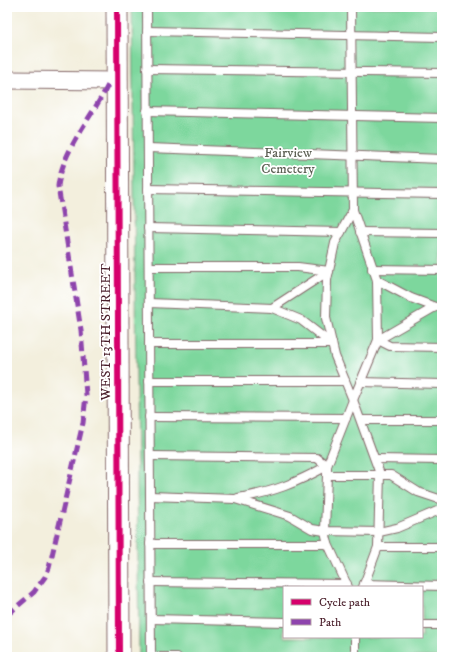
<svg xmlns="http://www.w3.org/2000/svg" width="449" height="664" font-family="'IM FELL DW Pica',serif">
	<rect width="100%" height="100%" fill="#fff"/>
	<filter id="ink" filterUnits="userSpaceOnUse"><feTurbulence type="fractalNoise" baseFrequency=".025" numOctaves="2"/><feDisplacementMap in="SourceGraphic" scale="8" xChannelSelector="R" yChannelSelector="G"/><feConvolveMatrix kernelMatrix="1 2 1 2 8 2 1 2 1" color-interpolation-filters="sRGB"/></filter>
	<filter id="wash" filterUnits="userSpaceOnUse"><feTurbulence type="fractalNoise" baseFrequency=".012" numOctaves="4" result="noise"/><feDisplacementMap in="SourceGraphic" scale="16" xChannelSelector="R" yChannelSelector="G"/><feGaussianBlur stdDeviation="0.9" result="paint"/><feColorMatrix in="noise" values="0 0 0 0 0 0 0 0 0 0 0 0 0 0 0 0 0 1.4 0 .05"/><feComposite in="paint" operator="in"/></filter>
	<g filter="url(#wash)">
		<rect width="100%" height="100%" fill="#f3efdd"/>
		<!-- green -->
		<path fill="#7dd79d" stroke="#647b64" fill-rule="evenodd" d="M 132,7 L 442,7 L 442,657 L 139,657 ZM 284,587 L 422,587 L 422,637 L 284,637 Z"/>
	</g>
	<g filter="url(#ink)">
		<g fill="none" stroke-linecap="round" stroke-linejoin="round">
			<!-- service casing -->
			<g stroke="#856869" stroke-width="10">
				<g id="service">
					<polyline points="147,7 151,657"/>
					<polyline points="351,7 353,210"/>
					<polyline points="147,31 442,37"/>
					<polyline points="147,69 442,73"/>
					<polyline points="147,111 442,118"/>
					<polyline points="148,148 442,159"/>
					<polyline points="148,189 442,194"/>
					<polygon points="353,210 377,280 378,340 353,400 335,356 326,318 327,280 335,243"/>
					<polyline points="148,228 341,232"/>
					<polyline points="360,232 442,233"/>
					<polyline points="149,267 298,267 329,271"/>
					<polyline points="372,269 442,270"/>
					<polyline points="377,280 411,298 435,307"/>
					<polyline points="149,303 272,308 301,320 332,344"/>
					<polyline points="442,307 435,307 378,340 390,346 442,347"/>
					<polyline points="272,308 329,271"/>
					<polyline points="149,344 332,344"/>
					<polyline points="149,381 345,381"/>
					<polyline points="360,382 442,384"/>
					<polyline points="149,417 346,418"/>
					<polyline points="361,420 442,420"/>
					<path d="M 150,456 L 317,458 L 327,466 C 296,483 274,492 238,498"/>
					<polyline points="376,459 442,460"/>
					<polyline points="327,475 391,475 418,492 442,500"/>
					<polyline points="150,496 235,499 290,516 312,529 325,531 379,532 397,528 442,509"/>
					<polyline points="150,544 328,544"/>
					<polyline points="378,547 442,547"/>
					<polyline points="150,582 347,584"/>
					<polyline points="364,584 442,586"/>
					<polyline points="348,587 328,544 325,531 327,475 327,466 353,400 380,474 378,547 363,587"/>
					<polyline points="151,619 284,622"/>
					<polyline points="422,625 442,625"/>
					<polyline points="151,657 177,657"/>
					<polyline points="355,657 355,637"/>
				</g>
			</g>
			<!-- minor casing -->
			<g stroke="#856869" stroke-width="19">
				<polyline id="minor" points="7,80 117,81"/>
			</g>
			<!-- tertiary casing -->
			<g stroke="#856869" stroke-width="23">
				<polyline id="tertiary" points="117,7 119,657"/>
			</g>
			<!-- service -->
			<use href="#service" stroke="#fff" stroke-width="8"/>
			<!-- minor -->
			<use href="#minor" stroke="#fff" stroke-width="17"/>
			<!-- tertiary -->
			<use href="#tertiary" stroke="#fff" stroke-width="21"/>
			<!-- quiet -->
			<g stroke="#8e44ad" stroke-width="5" stroke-dasharray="10 5" stroke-linecap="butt">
				<path d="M 7,615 L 34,592 L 45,577 L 49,568 L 83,423 L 86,395 L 81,330 L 58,186 C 63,148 94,115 110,81"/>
				<polyline points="7,650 14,657"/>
			</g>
			<!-- cycleway casing -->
			<g stroke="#fff" stroke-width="8">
				<polyline id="cycleway" points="117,7 119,657"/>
			</g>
			<!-- cycleway -->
			<use href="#cycleway" stroke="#d6006c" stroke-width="6"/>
		</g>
	</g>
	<g text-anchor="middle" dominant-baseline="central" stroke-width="3.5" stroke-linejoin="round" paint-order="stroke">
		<!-- park labels -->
		<g font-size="14" fill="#5c5f53" stroke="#fff">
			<text x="288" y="153">Fairview<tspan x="288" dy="16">Cemetery</tspan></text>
		</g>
		<!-- street labels -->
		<g font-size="14" fill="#4a1f2b" stroke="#fff">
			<text transform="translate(106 332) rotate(-90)">WEST 13TH STREET</text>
		</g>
	</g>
	<!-- margin -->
	<rect width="449" height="664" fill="none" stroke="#fff" stroke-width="24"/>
	<!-- legend -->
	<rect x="283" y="586" width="140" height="52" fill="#ffffff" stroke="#b7a5aa"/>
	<rect x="291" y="599" width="20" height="6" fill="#d6006c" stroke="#b7a5aa"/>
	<text x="319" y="606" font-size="12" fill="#4a1f2b">Cycle path</text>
	<rect x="291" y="619" width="20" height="6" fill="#8e44ad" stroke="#b7a5aa"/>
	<text x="319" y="626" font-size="12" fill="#4a1f2b">Path</text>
</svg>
